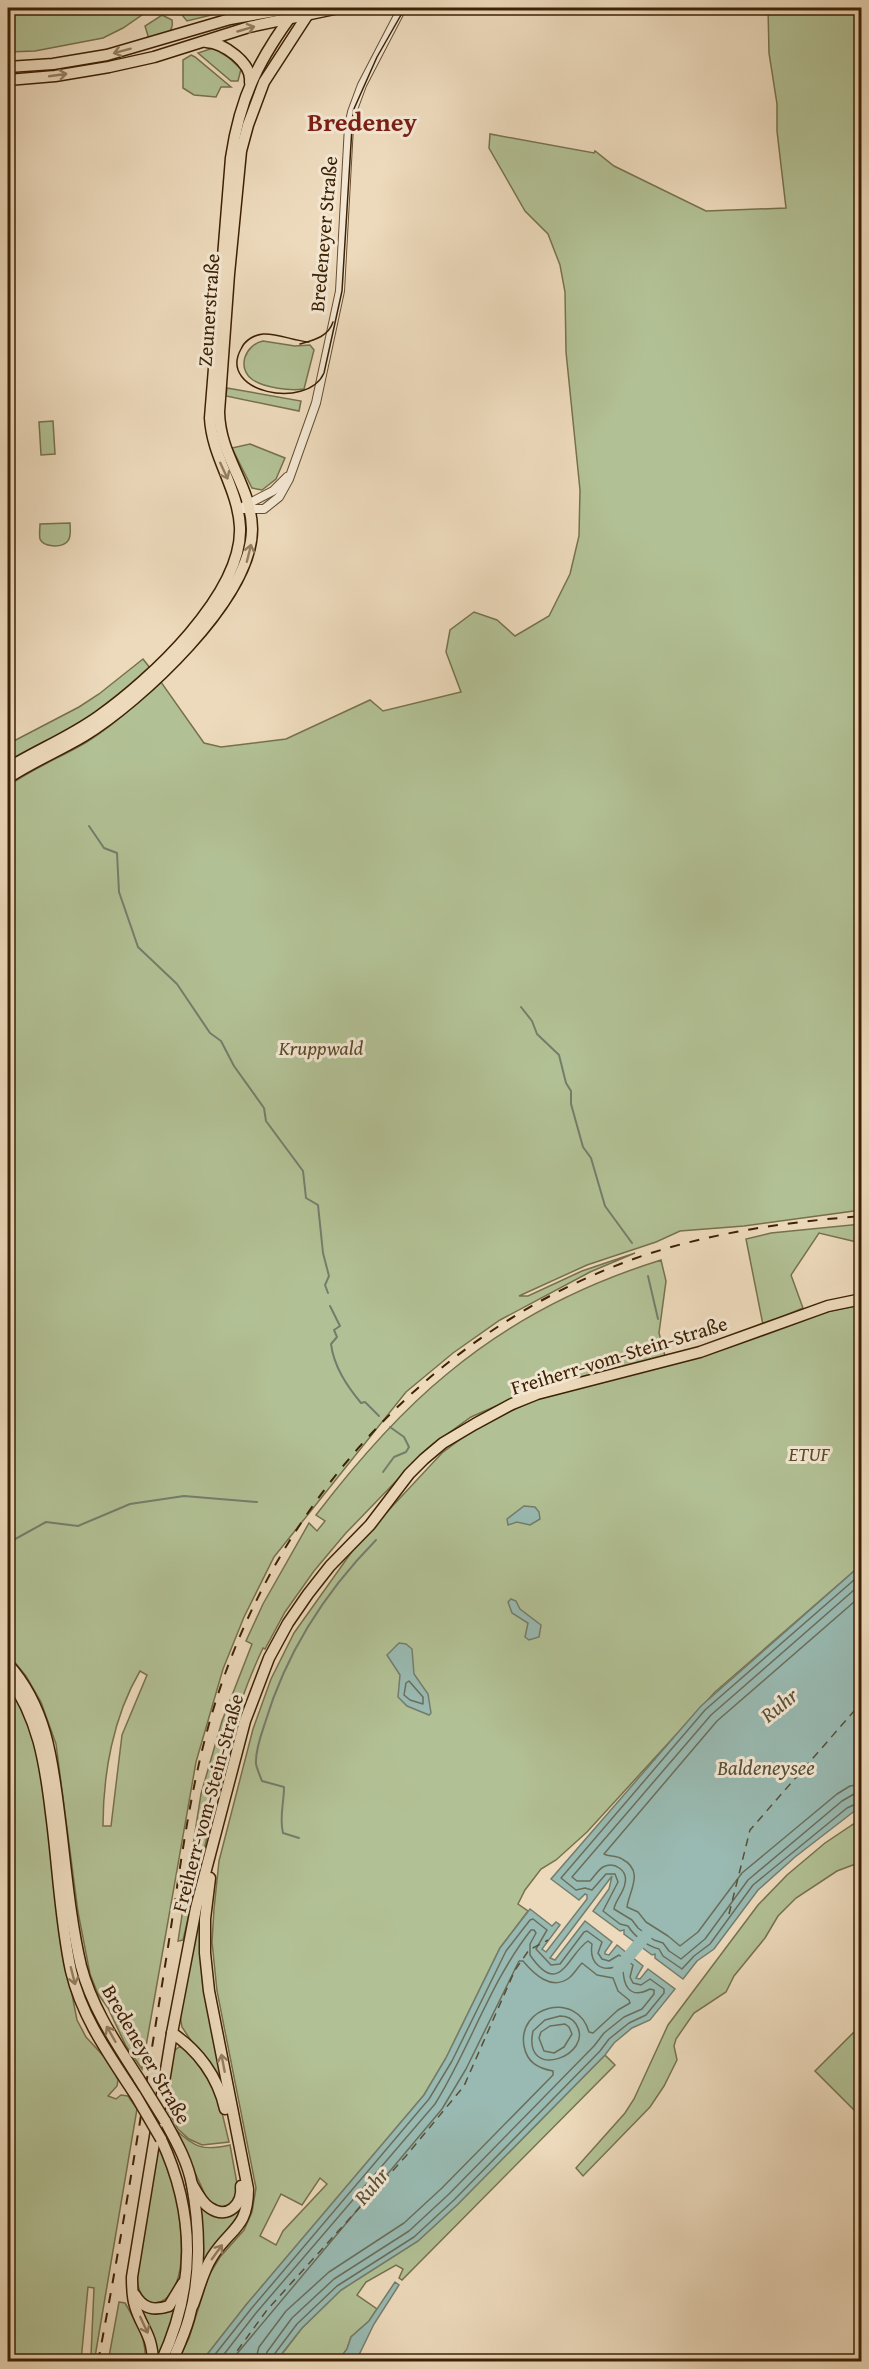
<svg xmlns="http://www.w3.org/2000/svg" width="869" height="2369" font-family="'Gentium Book Plus',serif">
	<rect width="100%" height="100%" fill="#eddabc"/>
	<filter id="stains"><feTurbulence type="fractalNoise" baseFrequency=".00333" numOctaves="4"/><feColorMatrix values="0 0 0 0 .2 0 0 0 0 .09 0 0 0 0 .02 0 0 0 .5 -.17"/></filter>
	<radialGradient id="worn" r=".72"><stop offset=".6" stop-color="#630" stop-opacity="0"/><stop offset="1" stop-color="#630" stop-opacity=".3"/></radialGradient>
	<!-- green -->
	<g fill="#b2c195" stroke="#77714c" stroke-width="1.5" fill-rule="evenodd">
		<polygon points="8,8 152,8 123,28 103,38 35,51 8,52"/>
		<polygon points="182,8 240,8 187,21 182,15"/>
		<path d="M 768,8 L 861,8 L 861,1210 L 744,1226 L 680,1231 L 656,1242 L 587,1265 L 519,1296 L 528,1296 L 582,1271 L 635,1253 L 590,1272 L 500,1320 L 453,1353 L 406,1392 L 274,1557 L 244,1617 L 223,1669 L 196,1762 L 142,2069 L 126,2046 L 108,2008 L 98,1994 L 90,1974 L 78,1912 L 56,1744 L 41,1702 L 26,1676 L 8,1654 L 8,786 C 32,769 59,758 85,743 C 113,726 137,703 161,682 L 204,743 L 221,747 L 286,739 L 370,700 L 383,711 L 461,692 L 446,652 L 450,630 L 474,612 L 497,620 L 515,636 L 549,616 L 570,574 L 579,536 L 580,490 L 566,352 L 565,292 L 560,265 L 548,234 L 525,211 L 489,148 L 490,134 L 594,153 L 595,151 L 614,166 L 706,211 L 786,208 L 777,131 L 777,104 L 769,53 ZM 140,1671 L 147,1675 L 122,1735 L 111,1826 L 103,1826 C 103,1774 113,1717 140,1671 Z"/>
		<path d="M 162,15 L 172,20 C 175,35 160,36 149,39 L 145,26 Z"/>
		<polygon points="213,48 228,57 241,69 238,81 231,81 198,53"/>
		<polygon points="191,55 195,57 231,87 221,87 216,97 194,95 183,88 183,60"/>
		<path d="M 263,341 L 295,346 L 310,345 L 314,350 L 304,389 C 290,391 265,388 253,380 C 236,368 245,345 263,341 Z"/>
		<polygon points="227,388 301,401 299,411 226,396"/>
		<polygon points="53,421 55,454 41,455 39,422"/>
		<polygon points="250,444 285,458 276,479 262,490 252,488 232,448"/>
		<path d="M 70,523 C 70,528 72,538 67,542 C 61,548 43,547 40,539 C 39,535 40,528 40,524 Z"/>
		<polygon points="143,659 150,668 108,705 77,726 8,763 8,744 79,707 99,694"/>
		<polygon points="861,1224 861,1243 819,1233 791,1275 803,1308 763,1325 746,1239 771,1233"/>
		<path d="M 661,1260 L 666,1281 L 659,1333 L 665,1356 L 532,1390 L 471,1417 L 428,1448 L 345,1534 L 314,1571 L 285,1612 L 265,1649 L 263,1648 C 235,1707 220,1768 205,1831 L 208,1833 L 183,1940 L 178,1941 L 201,1794 L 222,1721 L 252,1644 L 246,1641 L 263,1604 L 309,1523 L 317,1531 L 325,1521 L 316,1515 C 355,1464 398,1414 447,1374 C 509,1322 584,1284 661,1260 Z"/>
		<path d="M 861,1305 L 861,1565 L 715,1692 L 587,1832 L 556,1860 L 541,1869 L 525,1890 L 518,1904 L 528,1911 L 500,1948 L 446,2058 L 424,2095 L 246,2305 L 202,2361 L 177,2362 L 189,2338 L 209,2275 L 220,2257 L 244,2230 L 252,2212 L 256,2188 L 217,1991 L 212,1942 L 214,1909 L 219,1861 L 253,1729 L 271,1679 L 294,1633 L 358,1543 L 442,1453 L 478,1426 L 544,1396 L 830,1311 ZM 320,2178 L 327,2184 L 283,2231 L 276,2245 L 260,2236 L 281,2194 L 302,2205 Z"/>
		<polygon points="8,1683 19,1698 38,1747 65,1959 77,2020 86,2037 110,2063 118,2080 117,2086 108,2096 116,2099 121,2095 128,2096 137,2109 95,2357 91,2356 94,2288 88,2287 81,2361 8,2361"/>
		<polygon points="861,1819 861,1862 837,1871 796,1898 778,1916 765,1938 734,1976 726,1992 694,2013 676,2039 674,2046 677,2060 664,2086 650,2107 583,2176 576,2168 625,2113 634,2099 668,2025 758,1905 787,1875 825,1843"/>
		<polygon points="202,1903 226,2094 182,2027 180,2016"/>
		<polygon points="861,2025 861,2117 815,2071"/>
		<polygon points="179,2047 186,2047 208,2079 219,2100 229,2142 202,2145 189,2139 178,2129 165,2105 174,2051"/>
		<polygon points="605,2055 615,2065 402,2280 399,2278 403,2269 396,2265 366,2282 357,2295 377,2309 369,2321 351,2337 347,2349 338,2361 276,2362 302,2328 341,2290 418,2241 458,2204"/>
		<path d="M 175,2129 C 195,2148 203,2151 230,2145 L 238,2189 L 235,2201 L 227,2206 L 221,2207 L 208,2201 Z"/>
		<path d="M 158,2147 C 162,2154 169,2163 171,2171 C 178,2199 187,2254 177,2281 C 167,2311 139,2310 137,2278 Z"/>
		<polygon points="197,2196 209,2211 245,2205 200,2276"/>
		<polygon points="179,2300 157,2361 140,2307"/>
		<path d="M 119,2302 L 125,2303 C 136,2322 147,2339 145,2361 L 126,2361 L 116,2359 L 113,2361 L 108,2362 Z"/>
	</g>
	<!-- water -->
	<g fill="#99bab2" stroke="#747d6c" stroke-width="1.5">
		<polygon points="524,1506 535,1507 539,1512 540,1519 530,1525 517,1522 508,1525 507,1519"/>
		<polygon points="861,1565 861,1806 795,1857 758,1890 714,1949 697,1961 683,1979 655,1958 655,1954 652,1955 624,1934 624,1930 620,1931 593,1911 609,1889 612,1876 550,1958 555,1960 585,1921 612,1942 605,1952 605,1954 609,1955 617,1945 643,1966 636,1978 640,1979 648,1969 675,1989 650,2020 632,2028 614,2043 605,2055 458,2204 418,2241 341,2290 302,2328 276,2361 202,2361 246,2305 424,2095 446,2058 500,1948 530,1909 552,1926 556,1922 560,1925 542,1949 546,1952 587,1899 587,1895 585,1894 579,1900 551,1879 701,1706"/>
		<polygon points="511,1599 516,1601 520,1609 541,1625 539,1637 529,1640 525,1637 528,1623 512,1613 508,1602"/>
		<polygon points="399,1643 406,1644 412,1649 414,1674 428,1694 431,1713 429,1715 407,1706 398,1697 400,1675 387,1655"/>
		<polygon points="395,2282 399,2285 374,2324 356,2361 338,2361 347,2349 351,2337 369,2321"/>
	</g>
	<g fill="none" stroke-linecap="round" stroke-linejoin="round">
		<!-- shore -->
		<g stroke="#6a6e5a" stroke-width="1.5">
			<path d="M 862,1573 L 705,1710 L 561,1878 L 576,1890 L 585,1888 L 592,1890 L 606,1874 L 615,1874 L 618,1882 L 603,1911 L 620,1924 L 628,1926 C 634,1936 647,1946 659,1949 L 663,1956 L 682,1969 L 694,1956 L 710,1944 L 753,1885 L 847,1808 L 862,1801"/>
			<path d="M 862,1583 L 711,1715 L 572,1877 L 577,1881 L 590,1881 C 594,1877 598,1870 603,1867 C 615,1861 628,1871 625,1883 C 624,1893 615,1900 614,1909 L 632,1920 L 638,1928 L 654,1940 L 663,1943 L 669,1951 L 681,1959 L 705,1939 L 748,1880 L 842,1801 L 854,1794 L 862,1793"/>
			<path d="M 862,1595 L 717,1721 L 604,1854 C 609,1857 616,1855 622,1859 C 645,1871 629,1891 627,1907 L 638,1912 L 646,1922 L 668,1936 L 680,1946 L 698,1932 L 742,1873 L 837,1794 L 850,1786 L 862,1784"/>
			<polygon points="409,1681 423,1697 423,1704 410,1700 404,1695 406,1683"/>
			<path d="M 560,2016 C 567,2016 572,2018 576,2024 C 596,2055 522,2083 533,2031 L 545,2020 Z"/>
			<polygon points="565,2024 569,2027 572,2034 564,2047 554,2053 544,2051 539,2038 541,2032 550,2026"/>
			<polyline points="209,2362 251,2309 429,2099 452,2061 506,1951 530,1920 533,1919 547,1930 536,1949 551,1965 560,1964 584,1932 587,1931 602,1942 598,1953 602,1959 609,1961 619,1955 633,1965 630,1977 633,1983 641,1985 650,1979 664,1989 664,1993 646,2015 629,2023 609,2039 600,2051 454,2200 414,2237 337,2286 297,2324 273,2356 272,2362"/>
			<path d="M 218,2362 L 256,2313 L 435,2104 C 470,2048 490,1982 531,1930 L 534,1930 L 536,1933 L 530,1944 L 530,1955 C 560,1999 567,1955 588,1941 L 592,1944 C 589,1963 601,1974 619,1965 L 623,1967 C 623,1985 629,2000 650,1989 L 654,1990 L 654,1994 L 642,2009 L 624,2017 L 604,2033 L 594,2046 L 449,2194 L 409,2231 L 334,2279 L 292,2318 L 267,2352 L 264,2362"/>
			<path d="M 230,2362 L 442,2109 L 466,2069 L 519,1961 L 523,1961 C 534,1974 551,1991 569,1978 C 574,1974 578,1967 582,1963 L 597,1975 L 613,1978 L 618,1991 L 629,2000 L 630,2003 L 618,2010 L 593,2033 L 589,2032 C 577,1990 517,2006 524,2046 C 527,2062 537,2068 553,2071 L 553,2075 L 442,2188 L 404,2223 L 329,2272 L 286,2311 L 259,2347 L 255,2362"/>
		</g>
		<!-- stream -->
		<g stroke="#747d6c" stroke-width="2">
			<polyline points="89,826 104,848 117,853 119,892 138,947 177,984 210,1033 221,1041 234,1066 264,1108 266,1121 303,1171 306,1198 318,1205 323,1253 329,1276 325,1285 328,1293"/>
			<polyline points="521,1007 532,1021 537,1034 559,1055 566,1083 571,1091 571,1104 583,1147 591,1158 605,1206 632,1243"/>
			<polyline points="648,1276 658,1319"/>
			<path d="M 330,1306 L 340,1326 L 334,1330 L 337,1337 L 331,1344 C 334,1367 347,1386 361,1403 L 365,1402 L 379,1416"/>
			<polyline points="383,1472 394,1457 406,1452 409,1447 404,1437 390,1427"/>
			<polyline points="8,1543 46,1522 78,1526 130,1504 184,1496 257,1502"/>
			<path d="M 299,1838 L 283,1833 C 279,1818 284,1803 284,1787 L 262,1781 C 260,1776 257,1769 256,1764 C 255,1751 261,1735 265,1723 C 286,1653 325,1592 376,1540"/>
		</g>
		<!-- river -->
		<polyline stroke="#99bab2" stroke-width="12" points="619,1968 648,1933"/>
		<!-- ferry -->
		<g stroke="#584f38" stroke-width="1.5" stroke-dasharray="8 6" stroke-linecap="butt">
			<polyline points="729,1914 750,1830 862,1702"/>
			<polyline points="229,2362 267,2310 406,2156 464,2086 515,1970 529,1950 548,1940"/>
		</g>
		<!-- minor casing -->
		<g stroke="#684f31" stroke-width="10">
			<g id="minor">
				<polyline points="244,506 273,491 287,477"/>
				<polyline points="238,509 264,509 279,497 289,479 316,403 340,291 349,126 352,112 362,85 402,8"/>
			</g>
		</g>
		<!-- major casing -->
		<g stroke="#3c2103" stroke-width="13">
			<g id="major">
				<path d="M 206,42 C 224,43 252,63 250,82"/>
				<polyline points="8,67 53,64 107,55 230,19 292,8"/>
				<polyline points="8,80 55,76 109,67 154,57 249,27 339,8"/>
				<path d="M 8,768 C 37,750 70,737 99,716 C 150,680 243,594 240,527 C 238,488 212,457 210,418 L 231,158 C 240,96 260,57 297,8"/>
				<path d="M 8,778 C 32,762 59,751 84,736 C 140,702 252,599 252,529 C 251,484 220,458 219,412 L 229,274 L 241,151 L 248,125 L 264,82 L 312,8"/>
				<path d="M 8,1664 C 48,1708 53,1765 60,1821 C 66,1869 70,1919 81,1966 C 92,2008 116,2043 139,2079"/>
				<path d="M 8,1676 C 38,1718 45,1762 51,1813 C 58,1865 60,1920 71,1971 C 82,2018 110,2056 136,2096"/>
				<path d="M 172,2033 C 198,2050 218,2077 225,2109"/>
				<path d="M 165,2121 C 176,2141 188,2162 192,2185 C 200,2227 201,2277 189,2318 C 185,2333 178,2348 172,2362"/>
				<path d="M 161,2139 C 196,2214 196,2287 161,2362"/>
				<path d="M 192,2184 C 197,2193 202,2203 210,2208 C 228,2220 243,2204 241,2186"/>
				<path d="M 135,2295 C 143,2309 154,2311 169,2306 L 183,2283"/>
				<path d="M 193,2305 C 199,2289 203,2271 212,2257 C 230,2228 248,2229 248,2189 L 209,1991 L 205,1953 L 205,1919 L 210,1878"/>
				<path d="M 153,2362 C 152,2333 142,2329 135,2306 C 132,2297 132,2286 132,2277 L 172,2033 L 196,1908 L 245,1721 L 269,1658 L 288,1623 L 308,1594 L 330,1566 L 370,1525 L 409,1474 L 424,1459 L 443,1443 L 475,1424 L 512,1404 L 537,1394 L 700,1352 L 828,1306 L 862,1299"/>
			</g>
		</g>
		<!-- minor -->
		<use href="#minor" stroke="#f3e7d3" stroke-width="8"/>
		<!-- major -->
		<use href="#major" stroke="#eddabc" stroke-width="10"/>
		<!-- tram -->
		<g stroke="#3c2103" stroke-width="1.5">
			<path d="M 309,342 C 293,341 278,333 263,334 C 254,335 245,340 241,349 C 217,392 307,411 324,373 L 342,291 L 353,111 L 377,57 L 405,8"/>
			<path d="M 300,344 C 314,340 328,337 333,322"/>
		</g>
		<!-- rail -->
		<path stroke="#3c2103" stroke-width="2" stroke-dasharray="10 10" stroke-linecap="butt" d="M 98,2362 C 123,2230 144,2098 165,1966 C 178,1886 187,1802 209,1724 C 269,1509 430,1329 642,1256 C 714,1232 787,1222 862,1216"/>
		<!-- major-bridge casing -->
		<g stroke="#3c2103" stroke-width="13" stroke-linecap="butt">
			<g id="major-bridge">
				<polyline points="139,2079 165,2121"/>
				<polyline points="136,2096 161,2139"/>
			</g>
		</g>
		<!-- major-bridge -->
		<use href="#major-bridge" stroke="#eddabc" stroke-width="10"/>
	</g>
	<!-- one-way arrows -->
	<defs><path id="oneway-shaft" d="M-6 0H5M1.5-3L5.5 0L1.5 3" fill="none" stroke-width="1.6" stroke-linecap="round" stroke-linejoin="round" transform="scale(1.5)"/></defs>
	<g stroke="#947e60">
		<use href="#oneway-shaft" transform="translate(246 29) rotate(-16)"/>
		<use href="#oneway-shaft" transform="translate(122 51) rotate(165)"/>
		<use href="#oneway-shaft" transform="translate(58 75) rotate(-8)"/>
		<use href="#oneway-shaft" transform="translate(224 471) rotate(65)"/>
		<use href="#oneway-shaft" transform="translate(249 553) rotate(-76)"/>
		<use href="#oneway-shaft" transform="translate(73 1976) rotate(76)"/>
		<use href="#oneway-shaft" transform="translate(111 2034) rotate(-120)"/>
		<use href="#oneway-shaft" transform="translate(223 2063) rotate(-101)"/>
		<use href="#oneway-shaft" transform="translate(217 2252) rotate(-54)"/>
		<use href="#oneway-shaft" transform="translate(144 2325) rotate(65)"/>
	</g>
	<g text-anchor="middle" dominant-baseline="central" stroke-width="6" stroke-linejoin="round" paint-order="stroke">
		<!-- street labels -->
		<g font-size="20" fill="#3c2103" stroke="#f3e7d3">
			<text transform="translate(323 234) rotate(-85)">Bredeneyer Straße</text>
			<text transform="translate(208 310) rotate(-86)">Zeunerstraße</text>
			<text transform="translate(619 1355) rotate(-17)">Freiherr-vom-Stein-Straße</text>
			<text transform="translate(207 1803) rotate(-75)">Freiherr-vom-Stein-Straße</text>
			<text transform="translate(147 2054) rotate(60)">Bredeneyer Straße</text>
		</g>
		<!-- park labels -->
		<g font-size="20" font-style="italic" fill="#5a4928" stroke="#f3e7d3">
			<text x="321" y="1047">Kruppwald</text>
			<text x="809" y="1453">ETUF</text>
		</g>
		<!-- water labels -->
		<g font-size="21" font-style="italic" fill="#584f38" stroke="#f3e7d3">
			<text transform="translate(779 1705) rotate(-39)">Ruhr</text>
			<text x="766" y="1767">Baldeneysee</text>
			<text transform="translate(371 2186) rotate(-50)">Ruhr</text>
		</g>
		<!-- district labels -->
		<g font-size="26" font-weight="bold" fill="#7a1f14" stroke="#f3e7d3">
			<text x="362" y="121">Bredeney</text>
		</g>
	</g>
	<!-- margin -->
	<rect width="869" height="2369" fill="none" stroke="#eddabc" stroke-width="30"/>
	<rect x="9" y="9" width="851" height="2351" fill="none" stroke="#3c2103" stroke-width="3"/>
	<rect x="15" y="15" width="839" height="2339" fill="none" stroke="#3c2103" stroke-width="1.5"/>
	<rect width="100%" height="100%" filter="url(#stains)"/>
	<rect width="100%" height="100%" fill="url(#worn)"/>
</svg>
